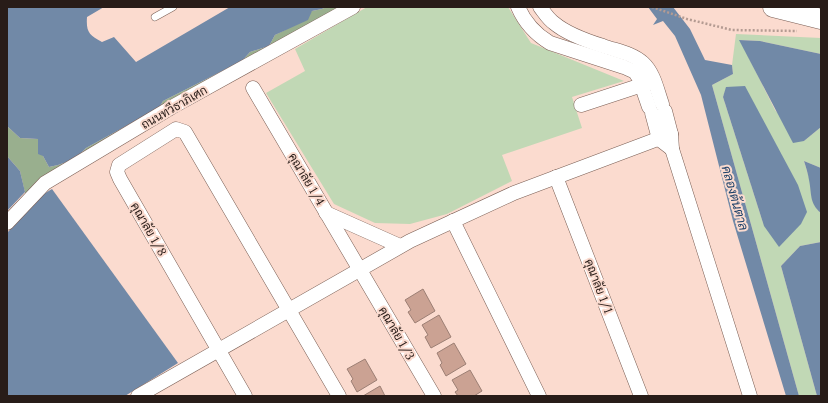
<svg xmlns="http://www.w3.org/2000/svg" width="828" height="403" font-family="Lora,Sarabun,serif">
	<rect width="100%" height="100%" fill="#fbdbcf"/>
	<!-- green -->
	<g fill="#c1d8b5" fill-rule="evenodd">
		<polygon points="367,7 508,7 531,43 624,81 572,97 582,128 502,155 512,181 447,214 410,224 375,223 334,204 266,93 305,71 295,49"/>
		<path d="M 736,34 L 821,38 L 821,54 L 760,41 L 740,40 L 775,110 L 804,141 L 821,127 L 821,168 L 804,161 C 806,168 808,174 810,181 C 812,194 810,203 821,213 L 821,242 L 800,246 L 781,266 L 817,396 L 799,396 L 712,85 L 733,74 L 732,65 ZM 727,87 L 764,226 L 723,97 Z"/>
	</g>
	<!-- forest -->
	<polygon fill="#99af8e" points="326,7 342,7 26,197 20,171 7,156 7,126 20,138 38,139 43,156 49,167 58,165 75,159 86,148 159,108 163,101 242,61 250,52 269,46 275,35 285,30 312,11 322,9"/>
	<!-- water -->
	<g fill="#7189a7">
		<path d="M 7,7 L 104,7 L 87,17 C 86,32 89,35 102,42 L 114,37 L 136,62 L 230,7 L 326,7 L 322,9 L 312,11 L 308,20 L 275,35 L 269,46 L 250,52 L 242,61 L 163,101 L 159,108 L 86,148 L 75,159 L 58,165 L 49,167 L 43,156 L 38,154 L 38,139 L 20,138 L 7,126 Z"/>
		<polygon points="648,7 673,7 690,29 705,60 732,65 733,74 712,85 799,396 786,396 733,221 701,95 675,36 663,21 653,25 657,19"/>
		<polygon points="739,40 760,41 821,54 821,127 804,141 793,143"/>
		<polygon points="745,86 798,185 807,212 801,224 779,247 764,226 723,97 726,87"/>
		<polygon points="7,156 20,171 25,192 7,211"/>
		<path d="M 804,161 L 821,168 L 821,213 C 809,203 812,194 809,180 C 808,174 806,167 804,161 Z"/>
		<polygon points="52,189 178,363 125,396 7,396 7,233 42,195"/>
		<polygon points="821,242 821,396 817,396 781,266 800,246"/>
	</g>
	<!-- building -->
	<g fill="#cba293" stroke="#9c7f74">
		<polygon points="423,289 435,311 415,323 408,312 411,310 405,300"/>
		<polygon points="439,315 451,337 431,348 425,337 428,335 422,325"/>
		<polygon points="454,343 466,364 446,376 440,365 442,363 437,353"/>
		<polygon points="365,359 377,380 357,392 351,381 353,379 347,369"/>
		<polygon points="470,370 482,391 474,396 458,396 455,392 458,390 452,380"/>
		<polygon points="380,386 385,396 363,396"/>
	</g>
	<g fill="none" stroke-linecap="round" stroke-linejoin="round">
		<!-- lane casing -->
		<g stroke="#7b5f55" stroke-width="8">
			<polyline id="lane" points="155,17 173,7"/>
		</g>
		<!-- street casing -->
		<g stroke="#7b5f55" stroke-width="15">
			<g id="street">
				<path d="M 518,7 C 525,23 535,34 550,43 L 624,67 L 635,72 L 639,78 L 649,107"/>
				<path d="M 540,7 C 544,12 548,19 554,23 C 567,34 587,41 603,46 C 617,51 632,53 643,63 C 654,73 657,90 662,104"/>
				<polyline points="253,88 434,396"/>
				<polyline points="581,105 651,82"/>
				<polyline points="652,113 659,139 672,149 671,134 665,111"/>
				<polyline points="672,149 750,396"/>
				<polyline points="556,177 641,396"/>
				<polyline points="326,213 400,246"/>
				<polyline points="453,221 539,396"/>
				<polyline points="7,223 45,183 172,107 353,7"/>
				<polyline points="138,396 410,241 514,193 671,134"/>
				<polyline points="245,396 120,179 117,172 119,165 176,129 185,132 339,396"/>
			</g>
		</g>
		<!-- secondary casing -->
		<g stroke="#7b5f55" stroke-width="21">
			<polyline id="secondary" points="773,7 821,19"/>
		</g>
		<!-- path -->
		<polyline stroke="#b49b92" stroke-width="2.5" stroke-dasharray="2 2" stroke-linecap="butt" points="652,7 687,19 732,30 797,31"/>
		<!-- lane -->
		<use href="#lane" stroke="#fff" stroke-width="7"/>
		<!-- street -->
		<use href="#street" stroke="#fff" stroke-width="14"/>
		<!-- secondary -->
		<use href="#secondary" stroke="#fff" stroke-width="20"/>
	</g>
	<g text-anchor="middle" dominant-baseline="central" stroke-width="4" stroke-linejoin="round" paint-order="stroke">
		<!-- street labels -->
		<g font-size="12" fill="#281c18" stroke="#fbdbcf">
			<text transform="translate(174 107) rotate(-30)">ถนนทวีธาภิเศก</text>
			<text transform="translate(307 179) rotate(59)">คุณาลัย 1/4</text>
			<text transform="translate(149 229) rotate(60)">คุณาลัย 1/8</text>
			<text transform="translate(599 286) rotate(69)">คุณาลัย 1/1</text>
			<text transform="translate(397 333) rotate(60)">คุณาลัย 1/3</text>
		</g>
		<!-- water labels -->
		<g font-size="13" font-style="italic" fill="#1c4069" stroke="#fbdbcf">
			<text transform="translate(735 198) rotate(74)">คลองต้นตาล</text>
		</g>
	</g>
	<!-- border -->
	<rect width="828" height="403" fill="none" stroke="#281c18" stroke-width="16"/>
</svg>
